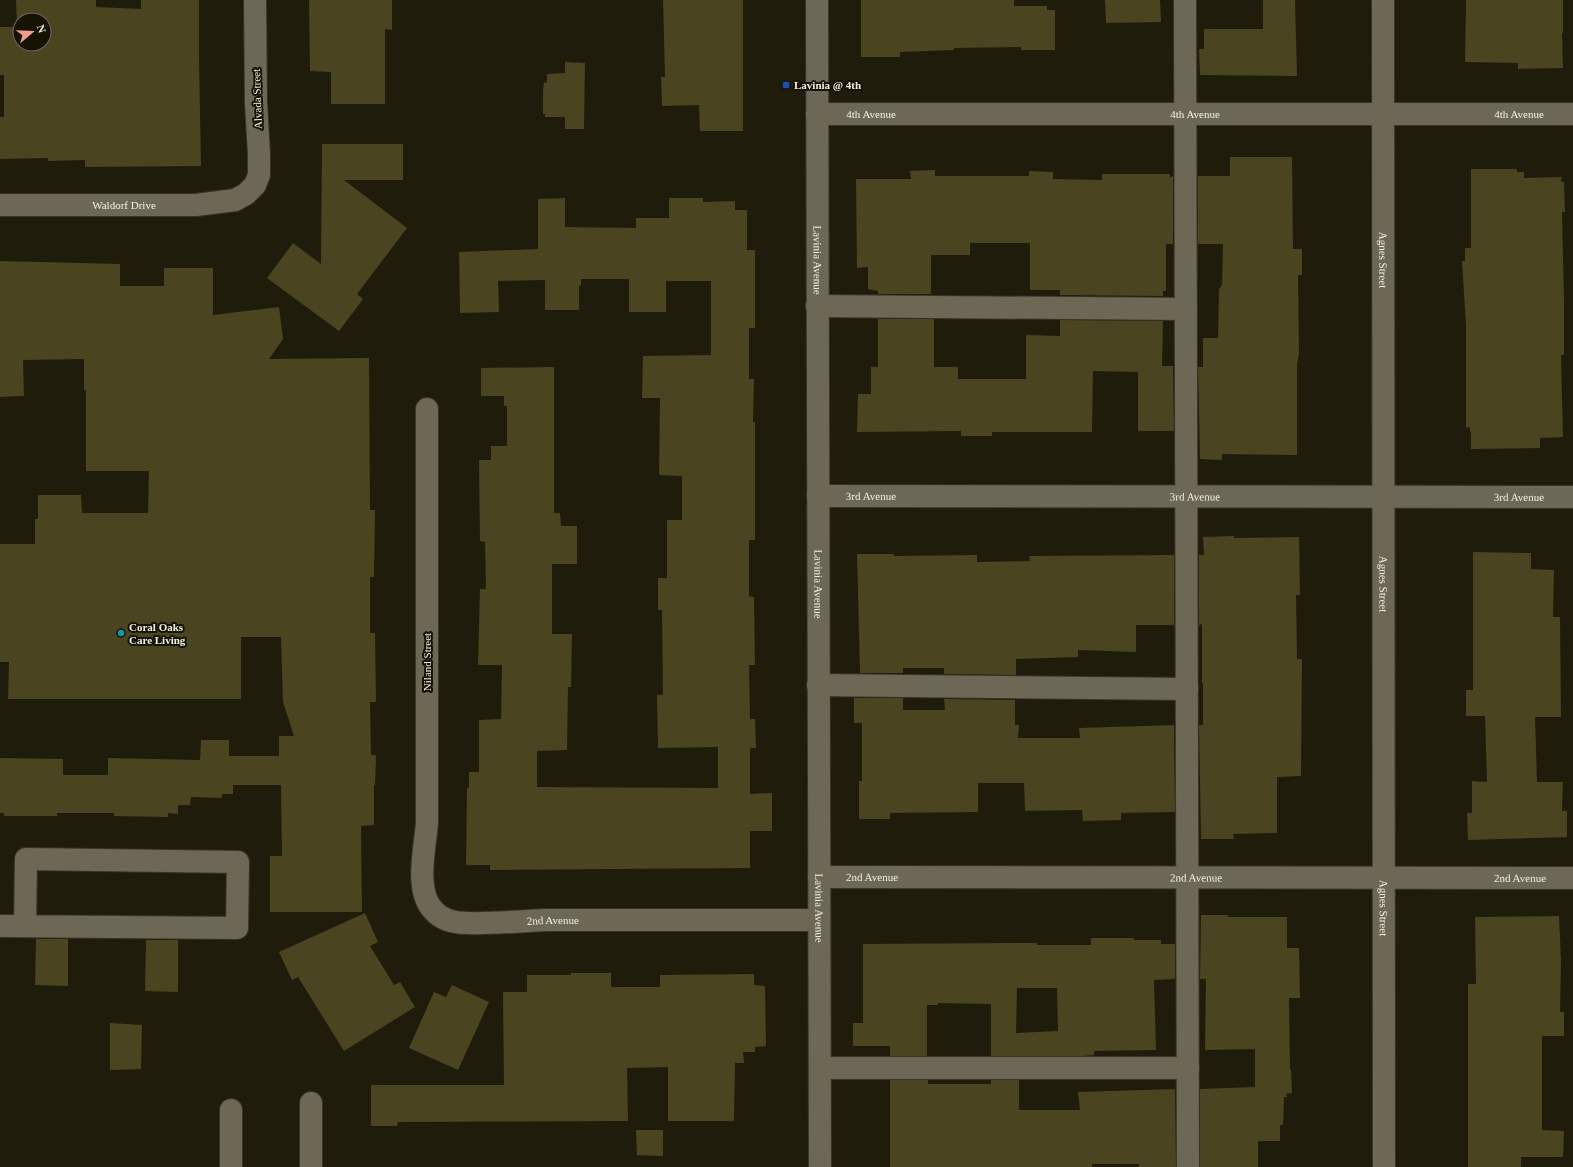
<svg xmlns="http://www.w3.org/2000/svg" width="1573" height="1167" font-family="'Times New Roman',serif">
	<rect width="100%" height="100%" fill="#1f1c0b"/>
	<!-- building -->
	<g fill="#4b4420" fill-rule="evenodd">
		<path d="M 16,0 L 96,0 L 96,7 L 141,9 L 141,0 L 199,0 L 199,57 L 201,166 L 85,167 L 85,160 L 48,161 L 48,158 L 0,159 L 0,117 L 4,117 L 4,75 L 0,75 L 0,27 L 17,27 ZM 20,20 L 44,20 L 44,44 L 20,44 Z"/>
		<polygon points="309,0 392,0 392,30 385,29 385,104 331,104 331,72 310,71"/>
		<polygon points="663,0 743,0 743,131 700,131 699,105 662,106 661,77 665,77"/>
		<polygon points="861,0 1014,0 1014,6 1047,6 1047,10 1055,10 1055,50 1021,50 1021,47 954,48 954,50 900,52 900,57 861,57"/>
		<polygon points="1105,0 1160,0 1161,22 1106,23"/>
		<polygon points="1263,0 1295,0 1297,76 1200,75 1199,49 1204,49 1204,29 1263,29"/>
		<polygon points="1466,0 1563,0 1563,33 1562,33 1563,68 1518,69 1518,63 1465,62"/>
		<polygon points="565,62 585,63 584,129 565,129 565,117 545,117 545,114 543,114 543,90 544,83 547,82 547,74 565,73"/>
		<polygon points="322,144 403,144 403,180 344,180 407,228 357,294 363,299 339,331 267,278 293,243 321,264"/>
		<polygon points="1230,157 1292,157 1293,249 1302,249 1302,275 1298,275 1299,354 1297,364 1297,455 1222,454 1222,460 1200,459 1198,367 1203,367 1203,338 1218,338 1219,289 1222,285 1223,244 1198,244 1198,176 1230,176"/>
		<polygon points="1471,169 1517,169 1517,172 1524,172 1524,178 1562,177 1561,182 1564,182 1565,212 1562,212 1564,299 1564,355 1561,355 1563,437 1540,438 1540,448 1471,449 1471,432 1470,431 1470,427 1466,428 1466,325 1462,261 1465,261 1465,248 1471,248"/>
		<polygon points="935,170 935,176 1029,176 1029,171 1053,172 1053,179 1102,180 1102,174 1170,174 1170,177 1173,176 1173,244 1166,244 1166,291 1163,291 1163,296 1060,295 1060,290 1030,290 1030,243 970,243 970,255 931,255 931,294 878,294 878,291 868,289 868,267 857,268 856,179 911,179 910,171"/>
		<polygon points="565,198 565,227 636,228 636,218 669,218 669,198 703,198 703,202 735,201 735,210 747,210 747,250 755,250 755,328 749,328 749,379 754,379 753,422 755,422 755,540 749,540 749,596 754,597 755,665 749,665 750,719 755,719 756,748 750,748 750,794 772,793 772,831 750,831 750,868 490,870 490,865 466,865 467,788 469,788 469,772 479,772 479,720 501,719 502,665 478,665 480,589 486,589 485,542 480,541 479,460 491,460 491,446 507,446 507,406 504,406 504,396 481,396 481,368 554,367 554,513 560,513 561,526 577,526 577,564 552,564 552,634 572,634 571,687 568,687 567,750 537,751 537,787 718,788 718,747 658,748 657,695 663,695 662,610 658,610 658,578 667,578 667,520 682,520 682,476 659,475 660,398 642,398 643,356 711,355 711,281 666,281 666,312 629,312 629,279 581,279 581,285 579,286 579,310 545,310 545,280 498,281 499,312 460,313 459,252 538,249 538,199"/>
		<polygon points="0,261 120,264 120,286 164,286 164,268 213,268 213,315 279,307 283,339 269,359 369,358 370,510 375,510 374,577 370,577 370,633 375,633 376,702 370,702 371,755 376,755 375,785 374,785 374,825 361,826 362,912 270,912 270,856 282,856 281,785 233,785 233,794 222,794 222,798 191,797 190,805 178,805 178,814 168,813 168,817 114,816 114,813 57,813 57,816 4,816 4,813 0,813 0,758 63,759 63,775 108,775 108,758 200,760 201,740 229,740 229,756 279,756 279,736 294,736 283,702 281,637 241,637 241,699 8,699 9,662 0,662 0,544 35,544 35,519 38,519 38,495 81,495 82,513 148,513 149,471 86,471 86,390 84,390 84,359 23,360 24,396 0,397"/>
		<polygon points="878,319 934,319 934,367 958,367 958,379 1026,379 1026,335 1060,336 1060,320 1163,321 1162,366 1173,366 1174,431 1138,431 1138,372 1093,371 1092,432 992,432 992,436 961,436 961,431 857,432 858,394 871,394 871,367 878,367"/>
		<polygon points="1234,536 1234,538 1299,537 1300,595 1296,595 1297,659 1302,659 1301,776 1277,777 1277,833 1233,834 1234,839 1201,839 1199,725 1203,725 1203,683 1202,683 1202,624 1199,625 1199,555 1204,555 1203,537"/>
		<polygon points="1473,552 1531,553 1531,569 1554,570 1553,617 1560,617 1561,717 1535,717 1537,782 1563,782 1562,811 1567,811 1567,837 1468,840 1467,813 1472,813 1472,781 1487,782 1485,716 1466,716 1466,690 1473,690"/>
		<polygon points="857,554 894,554 894,556 977,555 977,562 1030,561 1029,556 1174,555 1174,625 1136,625 1136,652 1078,650 1078,657 1016,659 1016,675 944,674 944,668 903,668 903,673 860,673"/>
		<polygon points="854,698 903,698 903,710 945,710 944,699 1015,700 1015,725 1019,725 1018,738 1080,738 1079,728 1174,725 1175,812 1121,813 1121,820 1083,821 1082,810 1025,811 1024,783 978,783 978,812 890,813 890,819 859,819 859,781 862,781 862,723 854,723"/>
		<polygon points="365,913 378,942 370,946 394,985 400,982 415,1007 344,1051 298,977 292,980 279,952"/>
		<polygon points="1201,915 1228,915 1228,917 1287,917 1287,948 1299,948 1300,998 1289,998 1290,1069 1291,1069 1292,1093 1286,1094 1287,1097 1284,1097 1283,1125 1280,1125 1280,1141 1258,1141 1258,1167 1200,1167 1200,1089 1255,1087 1255,1049 1205,1050 1206,979 1200,979"/>
		<polygon points="1559,916 1561,961 1560,1012 1564,1012 1564,1036 1542,1036 1542,1130 1564,1131 1563,1157 1521,1157 1521,1167 1468,1167 1468,984 1476,984 1475,917"/>
		<path d="M 1091,938 L 1134,938 L 1134,940 L 1161,940 L 1161,944 L 1175,944 L 1175,979 L 1154,980 L 1156,1050 L 1094,1051 L 1094,1055 L 1084,1056 L 991,1056 L 991,1004 L 938,1003 L 938,1005 L 927,1005 L 927,1056 L 890,1056 L 890,1046 L 853,1046 L 853,1023 L 863,1023 L 863,944 L 1037,943 L 1037,945 L 1091,945 ZM 1017,988 L 1057,988 L 1058,1031 L 1016,1033 Z"/>
		<polygon points="36,939 68,939 68,986 35,985"/>
		<polygon points="146,940 178,940 178,992 145,991"/>
		<polygon points="571,973 611,973 611,987 660,987 660,975 754,974 754,985 765,986 766,1046 755,1047 755,1052 743,1052 744,1063 735,1063 734,1121 668,1121 668,1067 627,1068 628,1121 398,1122 397,1126 371,1126 371,1085 504,1085 503,992 527,992 527,975 571,975"/>
		<polygon points="452,985 489,1002 458,1070 409,1048 434,992 446,997"/>
		<polygon points="110,1023 142,1025 141,1069 110,1070"/>
		<polygon points="890,1080 928,1080 928,1084 991,1084 991,1080 1019,1080 1019,1110 1080,1110 1078,1092 1175,1089 1176,1167 1139,1167 1139,1164 1092,1164 1092,1167 890,1167"/>
		<polygon points="636,1130 663,1130 663,1156 637,1155"/>
	</g>
	<g fill="none" stroke-linecap="round" stroke-linejoin="round">
		<!-- minor casing -->
		<g stroke="#38352e" stroke-width="24">
			<g id="minor">
				<path id="s1" d="M 817,0 L 820,1167"/>
				<polyline points="1185,0 1188,1167"/>
				<path id="s2" d="M 1383,0 L 1384,1167"/>
				<path id="s3" d="M 817,114 L 1573,114"/>
				<path id="s4" d="M 0,205 L 196,205 L 235,200 L 246,194 L 255,185 L 259,175 L 259,154 L 256,103 L 255,0"/>
				<polyline points="817,306 1186,309"/>
				<path id="s5" d="M 427,409 L 427,823 C 425,848 414,892 434,911 C 442,920 455,923 467,923 C 493,924 520,921 546,920 C 637,920 728,920 819,920"/>
				<path id="s6" d="M 818,496 L 1573,497"/>
				<polyline points="818,685 1187,689"/>
				<path id="s7" d="M 819,877 L 1573,878"/>
				<polyline points="0,926 237,928 238,862 26,859 25,926"/>
				<polyline points="820,1068 1188,1068"/>
				<polyline points="231,1167 231,1110"/>
				<polyline points="311,1167 311,1103"/>
			</g>
		</g>
		<!-- minor -->
		<use href="#minor" stroke="#6c6855" stroke-width="22"/>
	</g>
	<!-- markers -->
	<rect fill="#1a4fb4" stroke="#161304" stroke-width="1.5" x="782" y="81" width="8" height="8" rx="2"/>
	<circle fill="#0f9aa8" stroke="#161304" stroke-width="1.5" cx="121" cy="633" r="4"/>
	<g text-anchor="middle" dominant-baseline="central" stroke-width="4" stroke-linejoin="round" paint-order="stroke">
		<!-- poi labels -->
		<g font-size="11" font-weight="bold" fill="#f2f0e5" stroke="#161304" text-anchor="start">
			<text x="794" y="85">Lavinia @ 4th</text>
			<text x="129" y="627">Coral Oaks<tspan x="129" dy="13">Care Living</tspan></text>
		</g>
		<!-- street labels -->
		<g font-size="11" fill="#f2f0e5" stroke="#161304">
			<text transform="translate(257 99) rotate(-92)">Alvada Street</text>
			<text stroke="none"><textPath href="#s3" startOffset="54">4th Avenue</textPath></text>
			<text stroke="none"><textPath href="#s3" startOffset="378">4th Avenue</textPath></text>
			<text stroke="none"><textPath href="#s3" startOffset="702">4th Avenue</textPath></text>
			<text stroke="none"><textPath href="#s4" startOffset="124">Waldorf Drive</textPath></text>
			<text stroke="none"><textPath href="#s1" startOffset="260">Lavinia Avenue</textPath></text>
			<text stroke="none"><textPath href="#s2" startOffset="260">Agnes Street</textPath></text>
			<text stroke="none"><textPath href="#s6" startOffset="53">3rd Avenue</textPath></text>
			<text stroke="none"><textPath href="#s6" startOffset="377">3rd Avenue</textPath></text>
			<text stroke="none"><textPath href="#s6" startOffset="701">3rd Avenue</textPath></text>
			<text stroke="none"><textPath href="#s1" startOffset="584">Lavinia Avenue</textPath></text>
			<text stroke="none"><textPath href="#s2" startOffset="584">Agnes Street</textPath></text>
			<text transform="translate(427 662) rotate(-90)">Niland Street</text>
			<text stroke="none"><textPath href="#s7" startOffset="53">2nd Avenue</textPath></text>
			<text stroke="none"><textPath href="#s7" startOffset="377">2nd Avenue</textPath></text>
			<text stroke="none"><textPath href="#s7" startOffset="701">2nd Avenue</textPath></text>
			<text stroke="none"><textPath href="#s1" startOffset="908">Lavinia Avenue</textPath></text>
			<text stroke="none"><textPath href="#s2" startOffset="908">Agnes Street</textPath></text>
			<text stroke="none"><textPath href="#s5" startOffset="627">2nd Avenue</textPath></text>
		</g>
	</g>
	<!-- north arrow -->
	<g transform="translate(32 32) rotate(71)"><circle r="19" fill="#161304" stroke="#6e6b5e"/>
	<path d="M0-3L7 15L0 10L-7 15Z" fill="#f49d8c"/>
	<text y="-6" font-size="11" font-weight="bold" text-anchor="middle" fill="#f2f0e5">N</text>
	</g>
</svg>
